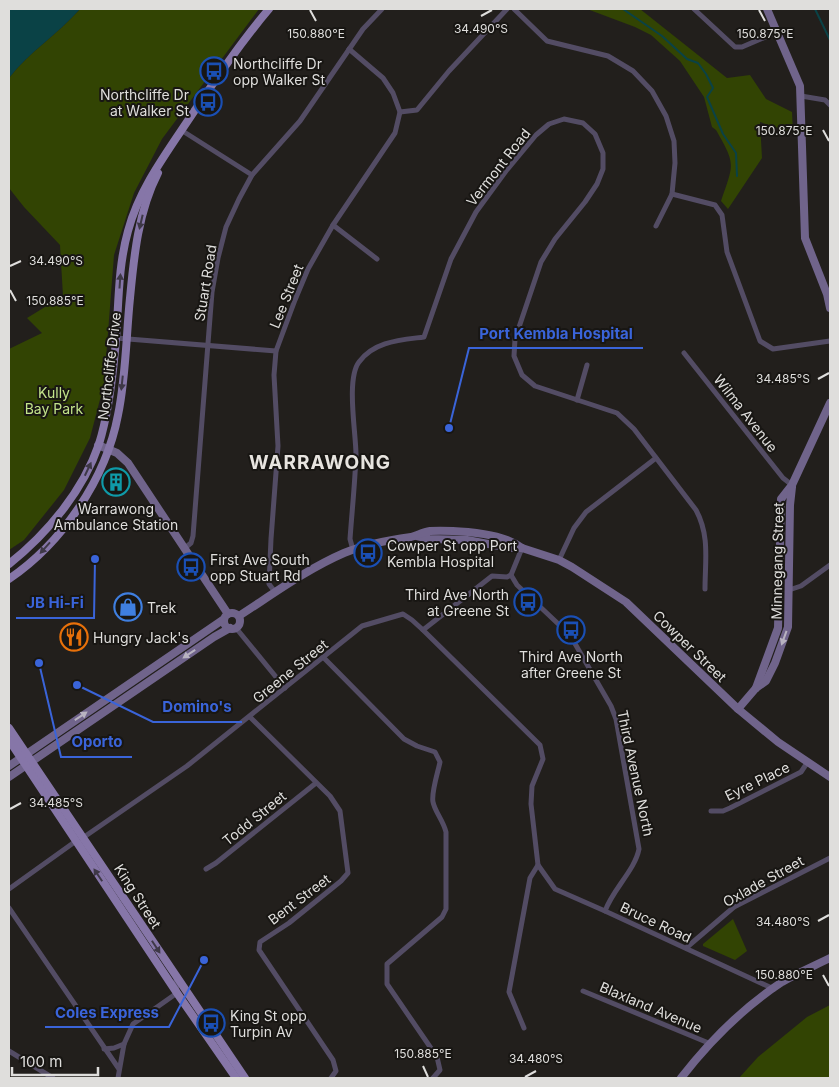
<svg xmlns="http://www.w3.org/2000/svg" width="839" height="1087" font-family="Inter,sans-serif">
	<rect width="100%" height="100%" fill="#221f1c"/>
	<!-- green -->
	<g fill="#324403">
		<path d="M 80,9 L 259,9 L 162,139 L 134,193 L 114,255 L 104,384 L 90,438 L 64,490 L 24,540 L 9,550 L 9,349 L 42,333 L 27,318 L 63,296 L 60,245 L 24,207 L 9,188 L 9,78 C 29,52 58,34 80,9 Z"/>
		<path d="M 587,9 L 640,9 L 727,78 L 750,75 L 766,99 L 792,112 L 793,133 L 760,122 L 762,158 L 728,209 L 721,201 C 734,163 736,165 716,130 L 712,127 L 704,97 L 680,61 L 651,35 L 635,27 Z"/>
		<polygon points="733,919 747,951 735,960 703,946 703,944"/>
		<polygon points="830,1005 830,1078 739,1078 758,1057 807,1017"/>
	</g>
	<!-- water -->
	<path fill="#0a4246" d="M 9,9 L 80,9 C 58,34 29,52 9,78 Z"/>
	<g fill="none" stroke-linecap="round" stroke-linejoin="round">
		<!-- stream -->
		<g stroke="#0a4246" stroke-width="2">
			<polyline points="623,9 662,36 687,59 698,63 706,74 713,88 707,97 723,134 736,153 737,176"/>
			<polyline points="815,9 830,40"/>
		</g>
		<!-- street -->
		<g stroke="#534c64" stroke-width="5">
			<polyline points="514,9 547,41 608,56 633,71 652,91 666,116 674,141 675,163 672,194 656,226"/>
			<polyline points="694,9 735,47 742,47 777,32"/>
			<polyline points="801,96 825,100 830,105"/>
			<polyline points="400,112 417,110 449,71 507,9"/>
			<polyline points="181,130 252,175"/>
			<polyline points="672,194 715,205 722,215 727,252 760,341 773,349 830,341"/>
			<polyline points="333,225 377,259"/>
			<polyline points="116,338 276,351"/>
			<polyline points="684,353 783,478 792,485"/>
			<polyline points="577,400 587,365"/>
			<polyline points="185,548 191,543 193,536 212,292 218,258 226,227 239,199 252,175 300,121 363,29 382,9"/>
			<path d="M 353,550 L 350,539 C 352,511 355,483 356,455 C 356,433 346,379 359,362 C 374,341 401,340 424,337 L 451,259 L 476,212 L 506,171 L 536,135 L 549,124 L 564,119 L 583,123 L 595,134 L 603,153 L 603,169 L 597,184 L 585,202 L 555,239 L 541,262 L 515,339 L 514,356 L 522,375 L 535,386 L 617,413 L 634,429 L 696,510 C 710,536 705,561 705,589"/>
			<polyline points="559,560 574,528 586,512 656,458"/>
			<path d="M 511,575 L 517,585 L 570,635 L 611,706 L 616,719 L 639,849 C 635,870 613,889 605,911"/>
			<polyline points="511,575 522,548"/>
			<polyline points="789,590 801,586 830,565"/>
			<polyline points="275,592 269,584 271,539 278,446 274,375 276,351 295,300 308,269 333,225 395,133 400,112 393,93 383,78 349,49"/>
			<polyline points="236,628 285,688"/>
			<polyline points="423,630 540,745 543,759 532,786 531,804 538,865 530,878 509,992 524,1028"/>
			<path d="M 324,658 L 404,739 L 417,746 L 435,752 L 440,762 C 438,772 431,793 433,802 C 435,812 443,820 446,832 L 446,909 L 442,917 L 387,964 L 387,984 L 437,1057 L 440,1070 L 433,1078"/>
			<polyline points="250,717 330,796 340,811 348,873 341,881 289,923 260,942 259,950 333,1060 336,1071 331,1078"/>
			<polyline points="711,811 723,811 730,808 801,772 807,763"/>
			<polyline points="87,853 83,841 84,837 187,766 362,626 403,614 412,620 423,630 492,576 507,577 511,575"/>
			<polyline points="538,865 555,889 605,911 774,989"/>
			<polyline points="206,869 216,863 316,783"/>
			<polyline points="9,889 76,841"/>
			<polyline points="9,908 119,1069"/>
			<polyline points="686,948 734,907 830,858"/>
			<polyline points="583,991 711,1044"/>
			<polyline points="104,1049 114,1048 124,1044"/>
			<polyline points="9,1051 53,1078"/>
			<polyline points="118,1078 124,1044 133,1024 177,993 176,980"/>
		</g>
		<!-- secondary -->
		<g stroke="#70648b" stroke-width="8">
			<polyline points="767,9 800,86 805,238 827,294 830,308"/>
			<polyline points="98,445 117,453 128,463 228,614"/>
			<polyline points="417,536 429,539 467,540 510,548 522,548 559,560 572,567 626,602 738,709 778,742 830,777"/>
			<circle cx="232" cy="621" r="8"/>
			<path d="M 239,616 C 273,594 307,569 344,553 C 366,544 389,540 411,537 C 418,535 423,532 430,531 C 442,530 456,531 468,532 C 487,534 507,537 522,548"/>
			<polyline points="756,688 778,628 781,499 792,485 830,403"/>
			<polyline points="738,709 756,688 766,681 775,663 788,627 790,505 792,487"/>
			<polyline points="9,766 224,619"/>
			<polyline points="9,777 214,637 230,628"/>
			<path d="M 681,1078 C 709,1042 744,1007 782,982 C 797,973 814,966 830,958"/>
		</g>
		<!-- primary -->
		<g stroke="#8676a8" stroke-width="8">
			<path d="M 9,564 C 47,534 83,491 99,444 C 108,415 112,383 115,351 C 119,311 117,270 128,231 C 139,189 167,152 191,116 C 216,79 241,42 269,9"/>
			<path d="M 9,579 C 62,543 106,479 118,415 C 126,377 126,337 130,298 C 134,256 138,212 158,173"/>
			<polyline points="9,728 245,1078"/>
			<polyline points="9,740 177,993 236,1078"/>
		</g>
	</g>
	<!-- one-way arrows -->
	<defs><path id="oneway-solid" d="M-6-.8H1V-3.2L6.5 0L1 3.2V.8H-6Z" transform="scale(1.25)"/></defs>
	<g fill="#3e3847">
		<use href="#oneway-solid" transform="translate(141 222) rotate(103)"/>
		<use href="#oneway-solid" transform="translate(120 281) rotate(-86)"/>
		<use href="#oneway-solid" transform="translate(122 383) rotate(96)"/>
		<use href="#oneway-solid" transform="translate(88 469) rotate(-65)"/>
		<use href="#oneway-solid" transform="translate(45 548) rotate(132)"/>
		<use href="#oneway-solid" transform="translate(98 875) rotate(-124)"/>
		<use href="#oneway-solid" transform="translate(156 947) rotate(57)"/>
	</g>
	<g fill="#b8b3c0">
		<use href="#oneway-solid" transform="translate(784 638) rotate(110)"/>
		<use href="#oneway-solid" transform="translate(189 654) rotate(146)"/>
		<use href="#oneway-solid" transform="translate(81 716) rotate(-34)"/>
	</g>
	<!-- ticks -->
	<path fill="none" stroke="#dfdedc" stroke-width="2" d="M 310,10 L 316,21M 759,10 L 765,21M 481,16 L 492,10M 823,130 L 829,141M 10,266 L 21,261M 10,290 L 16,301M 818,379 L 829,373M 10,809 L 21,803M 818,921 L 829,915M 823,975 L 829,986M 423,1066 L 428,1077M 525,1077 L 536,1071"/>
	<!-- icons -->
	<defs>
		<g id="bus-ring" transform="scale(1.4375)"><circle r="9.5" fill="#181613" stroke="#1a4fb4" stroke-width="1.5"/><path d="M-5-6H5V4H4V6H2V4H-2V6H-4V4H-5ZM-3.5-4V0h7V-4ZM-3.5 1.2v1.5H-2V1.2ZM2 1.2v1.5H3.5V1.2Z" fill="#1a4fb4"/></g>
		<g id="building-ring" transform="scale(1.4375)"><circle r="9.5" fill="#181613" stroke="#0f9aa8" stroke-width="1.5"/><path d="M-4-6H4V6H1V3H-1V6H-4ZM-2.5-4.3h1.7v1.8h-1.7ZM.8-4.3h1.7v1.8H.8ZM-2.5-1h1.7V.8h-1.7ZM.8-1h1.7V.8H.8Z" fill="#0f9aa8"/></g>
		<g id="shop-ring" transform="scale(1.4375)"><circle r="9.5" fill="#181613" stroke="#3f7fe0" stroke-width="1.5"/><path d="M-5-2.5h2.3a2.7 3.5 0 0 1 5.4 0H5L5.5 6h-11ZM-1.5-2.5h3a1.5 2.3 0 0 0-3 0Z" fill="#3f7fe0"/></g>
		<g id="restaurant-ring" transform="scale(1.4375)"><circle r="9.5" fill="#181613" stroke="#e8710a" stroke-width="1.5"/><path d="M-5-6h1v4h1v-4h1v4h1v-4h1v5L-1.5 .5V6h-2V.5L-5-1ZM5-6V6H3V1.5H1.5Q1.5-4 5-6Z" fill="#e8710a"/></g>
	</defs>
	<g fill-rule="evenodd">
		<use href="#bus-ring" x="214" y="71"/>
		<use href="#bus-ring" x="208" y="102"/>
		<use href="#building-ring" x="116" y="482"/>
		<use href="#bus-ring" x="368" y="553"/>
		<use href="#bus-ring" x="191" y="567"/>
		<use href="#bus-ring" x="528" y="602"/>
		<use href="#shop-ring" x="128" y="607"/>
		<use href="#bus-ring" x="571" y="630"/>
		<use href="#restaurant-ring" x="74" y="637"/>
		<use href="#bus-ring" x="211" y="1023"/>
	</g>
	<g text-anchor="middle" dominant-baseline="central" stroke-width="4" stroke-linejoin="round" paint-order="stroke">
		<!-- poi labels -->
		<g font-size="14" fill="#dfdedc" stroke="#181613" text-anchor="start">
			<text x="233" y="63">Northcliffe Dr<tspan x="233" dy="16">opp Walker St</tspan></text>
			<text x="189" y="94" text-anchor="end">Northcliffe Dr<tspan x="189" dy="16">at Walker St</tspan></text>
			<text x="116" y="508" text-anchor="middle">Warrawong<tspan x="116" dy="16">Ambulance Station</tspan></text>
			<text x="387" y="545">Cowper St opp Port<tspan x="387" dy="16">Kembla Hospital</tspan></text>
			<text x="210" y="559">First Ave South<tspan x="210" dy="16">opp Stuart Rd</tspan></text>
			<text x="509" y="594" text-anchor="end">Third Ave North<tspan x="509" dy="16">at Greene St</tspan></text>
			<text x="147" y="607">Trek</text>
			<text x="93" y="637">Hungry Jack's</text>
			<text x="571" y="656" text-anchor="middle">Third Ave North<tspan x="571" dy="16">after Greene St</tspan></text>
			<text x="230" y="1015">King St opp<tspan x="230" dy="16">Turpin Av</tspan></text>
		</g>
		<!-- street labels -->
		<g font-size="14" fill="#dfdedc" stroke="#181613">
			<text transform="translate(498 167) rotate(-52)">Vermont Road</text>
			<text transform="translate(205 283) rotate(-81)">Stuart Road</text>
			<text transform="translate(286 296) rotate(-68)">Lee Street</text>
			<text transform="translate(109 366) rotate(-83)">Northcliffe Drive</text>
			<text transform="translate(746 413) rotate(52)">Wilma Avenue</text>
			<text transform="translate(777 561) rotate(-89)">Minnegang Street</text>
			<text transform="translate(690 646) rotate(44)">Cowper Street</text>
			<text transform="translate(290 671) rotate(-39)">Greene Street</text>
			<text transform="translate(636 773) rotate(78)">Third Avenue North</text>
			<text transform="translate(757 781) rotate(-26)">Eyre Place</text>
			<text transform="translate(254 818) rotate(-39)">Todd Street</text>
			<text transform="translate(763 881) rotate(-29)">Oxlade Street</text>
			<text transform="translate(138 896) rotate(57)">King Street</text>
			<text transform="translate(299 899) rotate(-37)">Bent Street</text>
			<text transform="translate(656 922) rotate(25)">Bruce Road</text>
			<text transform="translate(651 1007) rotate(23)">Blaxland Avenue</text>
		</g>
		<!-- park labels -->
		<g font-size="14" fill="#c2e38a" stroke="#181613">
			<text x="54" y="392">Kully<tspan x="54" dy="16">Bay Park</tspan></text>
		</g>
		<!-- district labels -->
		<g font-size="19" font-weight="bold" letter-spacing="1" fill="#e7e4df" stroke="#181613">
			<text x="320" y="462">WARRAWONG</text>
		</g>
	</g>
	<g font-size="12" text-anchor="middle" fill="#dfdedc" stroke="#181613" stroke-width="4" stroke-linejoin="round" paint-order="stroke">
		<text x="481" y="33">34.490°S</text>
		<text x="316" y="38">150.880°E</text>
		<text x="765" y="38">150.875°E</text>
		<text x="784" y="135">150.875°E</text>
		<text x="56" y="265">34.490°S</text>
		<text x="55" y="305">150.885°E</text>
		<text x="783" y="383">34.485°S</text>
		<text x="56" y="807">34.485°S</text>
		<text x="783" y="926">34.480°S</text>
		<text x="784" y="979">150.880°E</text>
		<text x="423" y="1058">150.885°E</text>
		<text x="536" y="1063">34.480°S</text>
	</g>
	<!-- callouts -->
	<path fill="none" stroke="#3a64d9" stroke-width="2" d="M449 428L469 348H643M95 559L94 618H16M77 685L153 722H242M39 663L61 757H132M204 960L169 1027H45"/>
	<g fill="#3a64d9" stroke="#181613" stroke-width="2">
		<circle cx="449" cy="428" r="5"/>
		<circle cx="95" cy="559" r="5"/>
		<circle cx="77" cy="685" r="5"/>
		<circle cx="39" cy="663" r="5"/>
		<circle cx="204" cy="960" r="5"/>
	</g>
	<g font-size="15" text-anchor="middle" font-weight="bold" fill="#3a64d9" stroke="#181613" stroke-width="4" stroke-linejoin="round" paint-order="stroke">
		<text x="556" y="339">Port Kembla Hospital</text>
		<text x="55" y="608">JB Hi-Fi</text>
		<text x="197" y="712">Domino's</text>
		<text x="97" y="747">Oporto</text>
		<text x="107" y="1018">Coles Express</text>
	</g>
	<!-- border -->
	<rect width="839" height="1087" fill="none" stroke="#dfdedc" stroke-width="20"/>
	<!-- scale -->
	<path d="M12 1067v8h86v-8" fill="none" stroke="#dfdedc" stroke-width="2.5"/>
	<text x="20" y="1067" font-size="15" fill="#dfdedc" stroke="#181613" stroke-width="4" paint-order="stroke">100 m</text>
</svg>
